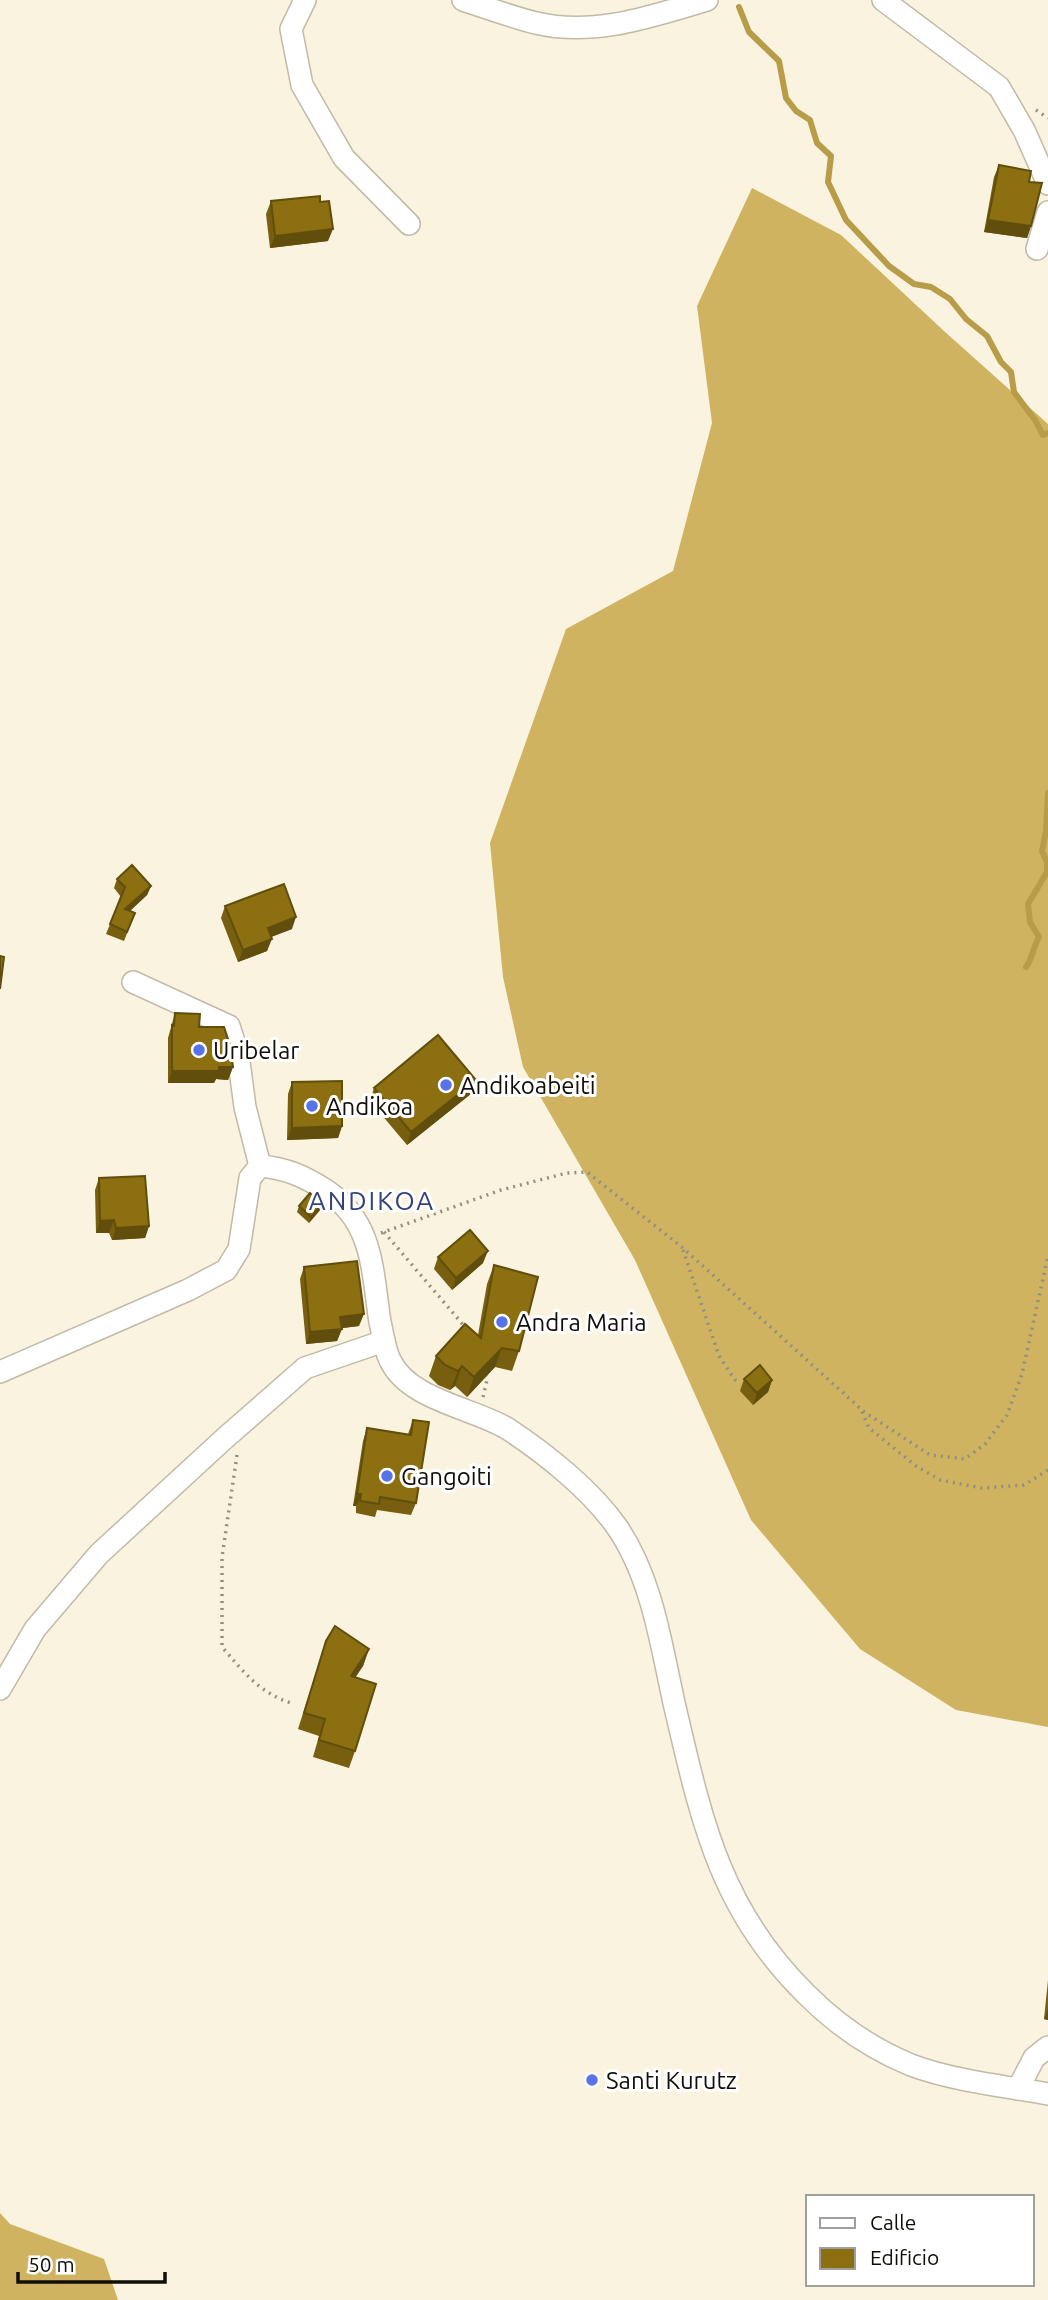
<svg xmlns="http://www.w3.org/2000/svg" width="1048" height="2300" font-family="Ubuntu,sans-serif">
	<rect width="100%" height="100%" fill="#faf3df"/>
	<!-- forest -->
	<g fill="#d0b360">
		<polygon points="752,188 841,235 944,331 1048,424 1048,1727 956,1710 860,1649 751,1520 635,1260 523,1067 503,977 490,843 566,629 673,571 712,423 697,306"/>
		<polygon points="0,2213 10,2224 104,2259 118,2300 0,2300"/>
	</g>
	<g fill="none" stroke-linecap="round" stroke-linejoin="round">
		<!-- stream -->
		<g stroke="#b89c48" stroke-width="6">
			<polyline points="739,7 749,32 779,61 786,98 796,111 810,120 817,143 831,156 828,182 846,220 889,266 914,284 931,287 950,299 966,319 987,336 1001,362 1011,372 1014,392 1035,420 1043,435 1048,433"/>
			<path d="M 1026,967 C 1033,958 1033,947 1039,937 L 1030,922 L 1028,904 L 1047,872 L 1047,862 L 1042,851 L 1046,831 L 1048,793"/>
		</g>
		<!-- minor casing -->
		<g stroke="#c1baa7" stroke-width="24">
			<g id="minor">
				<polyline points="305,0 291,29 302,85 344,158 409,224"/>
				<path d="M 463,0 C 487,8 512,17 536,23 C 595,37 652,16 707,0"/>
				<polyline points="883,0 999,87 1024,130 1048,184"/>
				<polyline points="1037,249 1048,212"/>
				<polyline points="133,982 229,1026 238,1054 245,1107 260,1166"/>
				<path d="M 0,1372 L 188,1290 L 226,1270 L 239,1249 L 250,1178 L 260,1166 C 286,1168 306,1177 327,1191 C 374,1223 372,1271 380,1322 C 383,1334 384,1348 390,1360 C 408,1400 474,1408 508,1429 C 546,1454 591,1490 617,1527 C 652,1578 661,1644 674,1703 C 701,1818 719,1909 807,1995 C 837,2025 872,2049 911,2065 C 954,2081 1003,2086 1048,2094"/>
				<polyline points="0,1689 35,1629 99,1554 224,1439 305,1368 384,1341"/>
				<polyline points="1018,2089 1034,2058 1048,2047"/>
			</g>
		</g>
		<!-- path -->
		<g stroke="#938f80" stroke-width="3.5" stroke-dasharray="2 5" stroke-linecap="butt">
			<polyline points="1036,110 1048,118"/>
			<polyline points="384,1232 465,1327"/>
			<polyline points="381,1233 501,1190 567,1173 587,1172 683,1248 861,1409 869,1428 916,1466 940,1480 982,1488 1024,1485 1048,1470"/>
			<polyline points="683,1250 719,1356 737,1383"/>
			<polyline points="483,1397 487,1380 485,1374"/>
			<polyline points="863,1411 930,1455 965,1459 985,1444 1007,1415 1022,1374 1048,1256"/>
			<path d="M 237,1455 L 222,1557 L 222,1647 C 244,1672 258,1692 291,1703"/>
		</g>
		<!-- minor -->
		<use href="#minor" stroke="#fff" stroke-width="21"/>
	</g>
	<!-- wall -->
	<g fill="#785f0f">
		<polygon points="999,165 1029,182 1031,226 1027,238 984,232 994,177"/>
		<polygon points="271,201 320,202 328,241 270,248 266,214"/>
		<polygon points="117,879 151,886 147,895 130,911 131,923 124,941 106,934 121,897 114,888"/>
		<polygon points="225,906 292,929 271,937 267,951 238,962 221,918"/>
		<polygon points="175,1013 199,1027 233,1067 228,1080 216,1079 214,1083 168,1083 168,1038"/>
		<polygon points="292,1082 342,1126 338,1138 287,1140 288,1094"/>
		<polygon points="374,1088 472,1093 407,1145 370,1101"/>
		<polygon points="99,1178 149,1226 145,1238 112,1240 109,1233 96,1233 95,1190"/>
		<polygon points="322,1204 320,1210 309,1223 297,1212 299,1206"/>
		<polygon points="438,1257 483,1263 452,1290 434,1269"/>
		<polygon points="494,1265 519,1351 512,1371 495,1367 467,1397 455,1386 450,1390 438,1385 429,1376 436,1356 478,1335 487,1284"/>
		<polygon points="304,1267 359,1326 342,1328 337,1341 306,1344 300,1279"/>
		<polygon points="744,1379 772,1380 768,1392 753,1405 740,1391"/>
		<polygon points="413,1420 416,1503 411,1515 377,1510 375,1517 356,1513 356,1506 353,1506 363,1441 367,1428 408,1434"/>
		<polygon points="326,1641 369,1649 363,1666 355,1677 355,1751 349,1768 313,1757 319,1736 298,1729"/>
		<polygon points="1048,1980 1048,2020 1044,2019"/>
	</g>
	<!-- shaded-wall -->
	<g fill="#614e0c">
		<polygon points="988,220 1031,226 1027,238 984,232"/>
		<polygon points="333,229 328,241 270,248 275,236"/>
		<polygon points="151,886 147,895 121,919 125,909"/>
		<polygon points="296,917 292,929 263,940 268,928"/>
		<polygon points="272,939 267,951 238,962 243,950"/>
		<polygon points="219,1067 233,1067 228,1080 216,1079 214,1083 168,1083 172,1071"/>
		<polygon points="476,1080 472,1093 407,1145 411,1132"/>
		<polygon points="342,1126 338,1138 287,1140 292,1128"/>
		<polygon points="322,1204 320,1210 309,1223 311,1217"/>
		<polygon points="114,1220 109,1233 96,1233 100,1221"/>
		<polygon points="149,1226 145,1238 112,1240 116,1228"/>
		<polygon points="488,1251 483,1263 452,1290 456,1278"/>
		<polygon points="364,1314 359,1326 335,1329 340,1317"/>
		<polygon points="342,1329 337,1341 306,1344 310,1332"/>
		<polygon points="502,1348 495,1367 467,1397 474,1377"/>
		<polygon points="462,1366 455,1386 450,1390 458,1371"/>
		<polygon points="772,1380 768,1392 753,1405 757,1393"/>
		<polygon points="357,1494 361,1494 356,1506 353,1506"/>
		<polygon points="369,1649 363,1666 345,1693 351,1676"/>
		<polygon points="1048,2009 1048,2020 1044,2019"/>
	</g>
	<!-- building -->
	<g fill="#8b6f11" stroke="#614e0c" stroke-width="2">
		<polygon points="999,165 1031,171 1029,182 1042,183 1031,226 988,220"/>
		<polygon points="320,196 320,202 329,201 333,229 275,236 271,201"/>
		<polygon points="132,865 151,886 125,909 135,913 127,932 110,924 125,887 117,879"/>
		<polygon points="284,884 296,917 268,928 272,939 243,950 225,906"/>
		<polygon points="0,956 4,957 0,989"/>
		<polygon points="175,1013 200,1014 199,1027 224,1027 230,1045 233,1067 219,1067 219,1071 172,1071 172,1025 174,1026"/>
		<polygon points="438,1035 476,1080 411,1132 374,1088"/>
		<polygon points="342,1081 342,1126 292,1128 292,1082"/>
		<polygon points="145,1176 149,1226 116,1228 114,1220 100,1221 99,1178"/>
		<polygon points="310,1193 322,1204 311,1217 299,1206"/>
		<polygon points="470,1230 488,1251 456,1278 438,1257"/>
		<polygon points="357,1261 364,1314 340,1317 342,1329 310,1332 304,1267"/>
		<polygon points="494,1265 538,1277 519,1351 502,1348 474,1377 462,1366 458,1371 445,1365 436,1356 465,1324 481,1338"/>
		<polygon points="760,1365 772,1380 757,1393 744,1379"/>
		<polygon points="413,1420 429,1422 416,1503 380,1497 379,1504 360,1501 361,1494 357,1494 367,1428 411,1435"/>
		<polygon points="335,1626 369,1649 351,1676 376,1684 355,1751 319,1740 325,1719 304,1713 326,1641"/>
	</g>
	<!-- markers -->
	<g fill="#5872e8" stroke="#fff" stroke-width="2.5">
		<circle cx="199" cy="1050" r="7"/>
		<circle cx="446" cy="1085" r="7"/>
		<circle cx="312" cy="1106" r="7"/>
		<circle cx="502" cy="1322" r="7"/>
		<circle cx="387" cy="1476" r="7"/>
		<circle cx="592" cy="2080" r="7"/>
	</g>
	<g text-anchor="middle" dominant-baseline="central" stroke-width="6" stroke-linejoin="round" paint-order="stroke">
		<!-- poi labels -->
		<g font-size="24" fill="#100e07" stroke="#fff" text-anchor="start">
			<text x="213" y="1050">Uribelar</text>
			<text x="460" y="1085">Andikoabeiti</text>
			<text x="326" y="1106">Andikoa</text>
			<text x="516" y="1322">Andra Maria</text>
			<text x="401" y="1476">Gangoiti</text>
			<text x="606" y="2080">Santi Kurutz</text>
		</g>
		<!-- neighbourhood labels -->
		<g font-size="26" letter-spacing="2" fill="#33427d" stroke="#fff">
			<text x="372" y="1200">ANDIKOA</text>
		</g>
	</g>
	<!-- legend -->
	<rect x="806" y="2195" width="228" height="91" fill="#ffffff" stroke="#9f9f9c" stroke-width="2"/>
	<rect x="820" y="2218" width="35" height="10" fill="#ffffff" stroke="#9f9f9c" stroke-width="2"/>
	<text x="870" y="2230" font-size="21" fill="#100e07">Calle</text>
	<rect x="820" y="2248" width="35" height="21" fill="#8b6f11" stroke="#9f9f9c" stroke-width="2"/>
	<text x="870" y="2265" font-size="21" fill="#100e07">Edificio</text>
	<!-- scale -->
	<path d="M18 2272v10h147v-10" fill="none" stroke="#100e07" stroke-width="3.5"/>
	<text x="28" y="2272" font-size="21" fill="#100e07" stroke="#ffffff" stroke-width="5" paint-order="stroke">50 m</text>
</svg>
